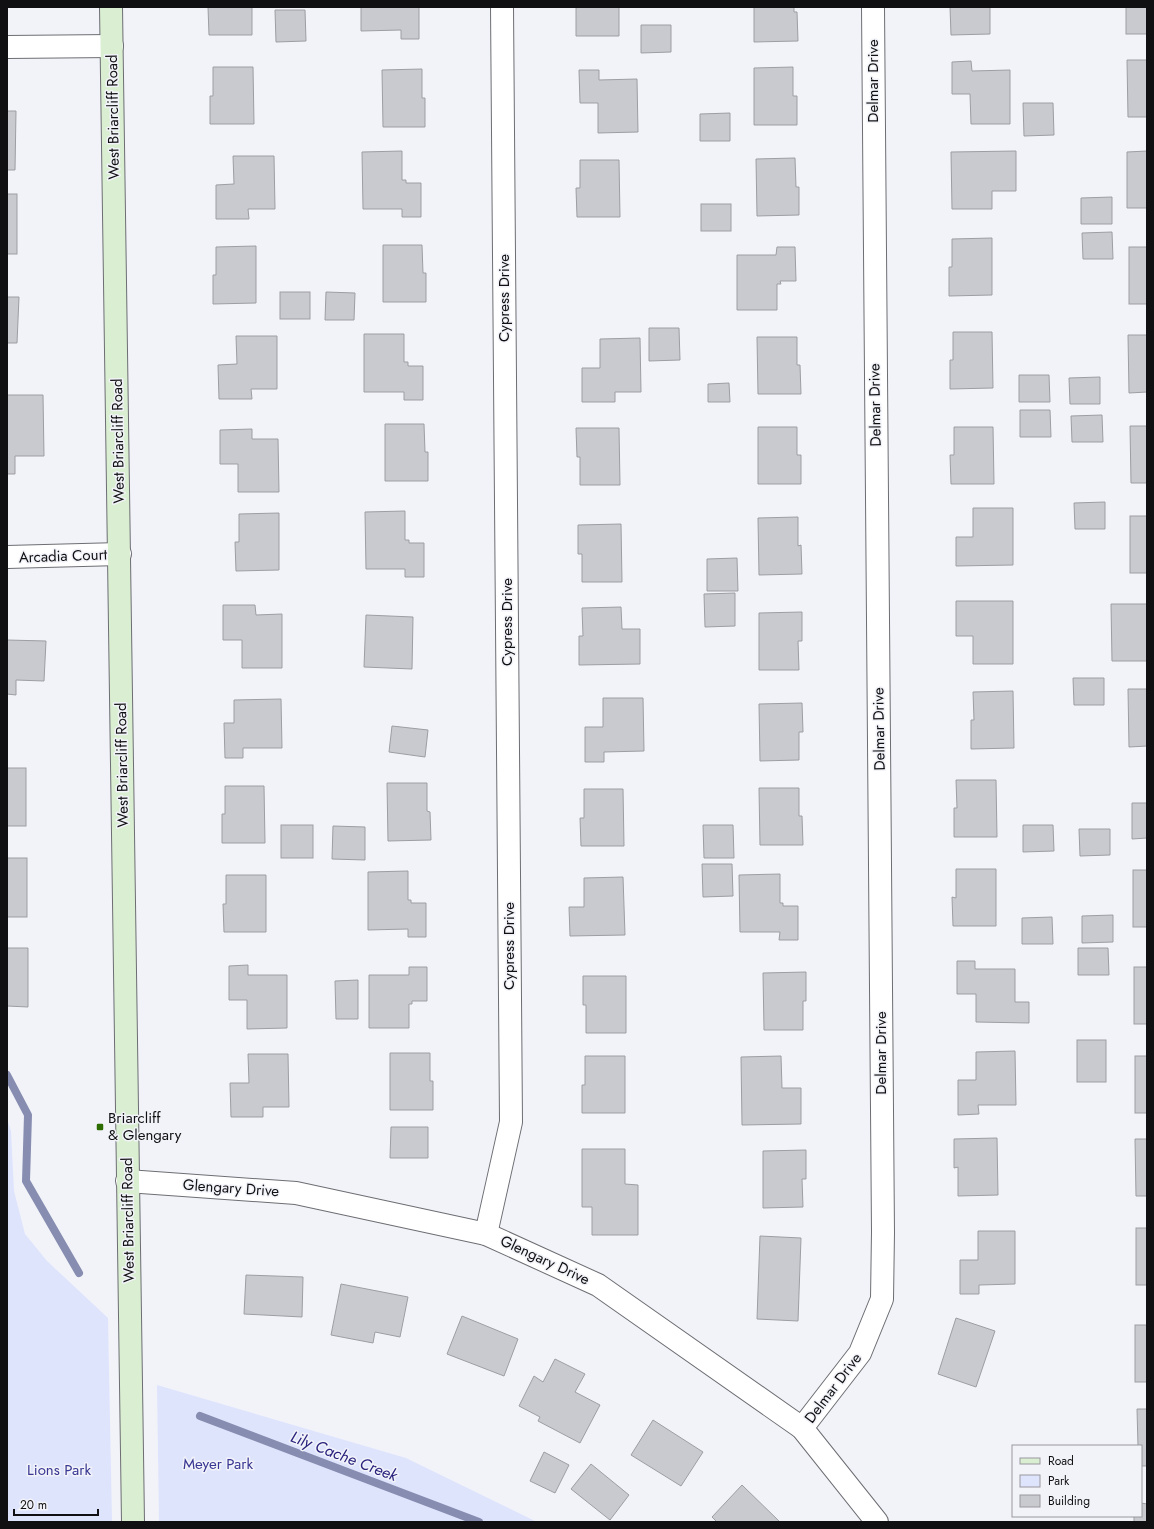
<svg xmlns="http://www.w3.org/2000/svg" width="1154" height="1529" font-family="Jost,sans-serif">
	<rect width="100%" height="100%" fill="#f2f3f9"/>
	<!-- green -->
	<g fill="#dfe4fd">
		<polygon points="7,1119 11,1131 14,1191 25,1234 47,1261 108,1318 112,1522 7,1522"/>
		<polygon points="157,1385 406,1458 537,1522 159,1522"/>
	</g>
	<g fill="none" stroke-linecap="round" stroke-linejoin="round">
		<!-- stream -->
		<g stroke="#878db0" stroke-width="8">
			<polyline points="7,1075 28,1115 26,1181 79,1273"/>
			<polyline points="200,1416 479,1522"/>
		</g>
	</g>
	<!-- building -->
	<g fill="#c9cad0" stroke="#9d9ea3">
		<polygon points="208,7 252,7 252,35 209,35"/>
		<polygon points="361,7 419,7 419,39 401,39 401,30 361,31"/>
		<polygon points="579,7 619,7 619,36 576,36 576,8"/>
		<polygon points="754,7 794,7 794,12 797,12 798,41 754,42"/>
		<polygon points="950,7 990,7 990,34 951,35"/>
		<rect x="1126" y="7" width="21" height="27"/>
		<polygon points="275,10 305,10 306,41 276,42"/>
		<polygon points="641,25 671,25 671,52 641,53"/>
		<polygon points="1127,60 1147,60 1147,117 1128,117"/>
		<polygon points="971,61 972,71 1010,70 1010,124 971,124 970,94 952,94 952,62"/>
		<polygon points="213,67 253,67 254,124 210,124 210,96 213,96"/>
		<polygon points="793,67 793,96 797,96 797,125 754,125 754,68"/>
		<polygon points="422,69 422,98 425,98 425,127 383,127 382,70"/>
		<polygon points="579,70 599,70 599,80 637,79 638,132 598,133 598,103 580,103"/>
		<polygon points="1023,103 1053,103 1054,135 1024,136"/>
		<polygon points="7,111 16,111 15,170 7,170"/>
		<polygon points="730,113 730,141 700,141 700,114"/>
		<polygon points="402,151 402,180 406,180 406,183 421,183 421,217 402,217 402,209 363,209 362,152"/>
		<polygon points="1016,151 1016,191 992,191 992,209 952,209 951,152"/>
		<polygon points="1147,151 1147,208 1127,208 1127,152"/>
		<polygon points="233,156 274,156 275,209 248,209 249,219 216,219 216,185 234,184"/>
		<polygon points="795,158 796,187 799,187 799,215 757,216 756,159"/>
		<polygon points="580,160 619,160 620,217 577,217 576,188 580,188"/>
		<rect x="7" y="194" width="10" height="60"/>
		<polygon points="1112,197 1112,224 1081,224 1081,198"/>
		<rect x="701" y="204" width="30" height="27"/>
		<polygon points="1112,232 1113,259 1083,259 1082,233"/>
		<polygon points="992,238 992,295 949,296 949,267 952,267 952,239"/>
		<polygon points="383,245 422,245 423,273 426,273 426,302 383,302"/>
		<polygon points="256,246 256,303 213,304 213,275 216,275 216,247"/>
		<polygon points="777,247 795,247 796,281 780,281 781,284 777,284 777,310 737,310 737,255 776,255"/>
		<rect x="1129" y="247" width="18" height="57"/>
		<rect x="280" y="292" width="30" height="27"/>
		<polygon points="326,292 355,293 354,320 325,320"/>
		<polygon points="7,297 19,297 17,343 7,343"/>
		<polygon points="649,328 679,328 680,360 649,361"/>
		<polygon points="953,332 992,332 993,388 950,389 950,360 953,360"/>
		<polygon points="364,334 404,334 404,362 408,362 408,366 423,366 423,400 404,400 404,392 364,392"/>
		<polygon points="1128,335 1147,335 1147,392 1129,393"/>
		<polygon points="236,336 277,336 277,389 251,389 252,399 219,399 218,365 237,364"/>
		<polygon points="757,337 797,337 797,365 800,365 801,394 758,394"/>
		<polygon points="640,338 641,392 615,392 615,402 582,402 582,368 600,368 600,339"/>
		<polygon points="1019,375 1049,375 1050,402 1019,402"/>
		<polygon points="1100,377 1100,404 1070,404 1069,378"/>
		<polygon points="729,383 730,402 708,402 708,384"/>
		<polygon points="7,395 43,395 44,456 15,456 15,474 7,474"/>
		<polygon points="1020,410 1050,410 1051,437 1020,437"/>
		<polygon points="1102,415 1103,442 1072,442 1071,416"/>
		<polygon points="385,424 424,424 425,452 428,452 428,481 385,481"/>
		<polygon points="1130,426 1147,426 1147,483 1131,483"/>
		<polygon points="758,427 797,427 797,455 801,455 801,484 758,484"/>
		<polygon points="954,427 993,427 994,484 951,484 950,455 954,455"/>
		<polygon points="576,428 619,428 620,485 580,485 580,457 577,457"/>
		<polygon points="252,429 252,439 278,439 279,492 238,492 238,464 220,464 220,430"/>
		<polygon points="1105,502 1105,529 1075,529 1074,503"/>
		<polygon points="973,508 1013,508 1013,565 956,566 956,537 973,537"/>
		<polygon points="405,511 405,540 409,540 409,543 424,543 424,577 405,577 405,569 366,569 365,512"/>
		<polygon points="279,513 279,570 236,571 235,542 239,542 239,514"/>
		<rect x="1130" y="516" width="17" height="57"/>
		<polygon points="798,517 798,546 801,545 802,574 759,575 758,518"/>
		<polygon points="621,524 622,582 582,582 582,554 578,554 578,525"/>
		<polygon points="737,558 738,591 707,591 707,559"/>
		<polygon points="735,593 735,626 705,627 704,594"/>
		<polygon points="956,601 1013,601 1013,664 973,664 973,636 956,636"/>
		<polygon points="1111,604 1147,604 1147,661 1112,661"/>
		<polygon points="223,605 255,605 256,615 282,614 282,668 242,668 242,640 223,640"/>
		<polygon points="621,607 622,629 640,629 640,664 579,665 579,636 583,636 582,608"/>
		<polygon points="802,612 802,641 798,641 799,670 759,670 759,613"/>
		<polygon points="366,615 413,617 412,669 364,667"/>
		<polygon points="7,640 46,641 44,681 16,680 16,695 7,694"/>
		<polygon points="1073,678 1104,678 1104,705 1074,705"/>
		<polygon points="1128,689 1147,689 1147,746 1129,747"/>
		<polygon points="1013,691 1014,748 971,749 971,720 974,720 973,692"/>
		<polygon points="603,698 643,698 644,751 604,752 604,762 585,762 585,727 603,727"/>
		<polygon points="281,699 282,748 243,748 243,758 225,758 224,723 234,723 234,700"/>
		<polygon points="802,703 803,732 799,732 799,760 760,761 759,704"/>
		<polygon points="392,726 428,730 425,757 389,752"/>
		<rect x="7" y="768" width="19" height="58"/>
		<polygon points="956,780 996,780 997,837 954,837 954,808 957,808"/>
		<polygon points="387,783 427,783 427,811 430,812 431,840 388,841"/>
		<polygon points="225,786 264,786 265,843 222,843 222,814 225,814"/>
		<polygon points="759,788 799,788 799,816 802,816 803,845 760,845"/>
		<polygon points="584,789 623,789 624,846 581,846 580,818 584,818"/>
		<polygon points="1132,803 1147,803 1147,838 1132,839"/>
		<rect x="281" y="825" width="32" height="33"/>
		<polygon points="703,825 733,825 734,858 704,858"/>
		<polygon points="1023,825 1053,825 1054,851 1023,852"/>
		<polygon points="333,826 365,827 365,860 332,859"/>
		<polygon points="1079,829 1110,829 1110,855 1080,856"/>
		<rect x="7" y="858" width="20" height="59"/>
		<polygon points="702,864 732,864 733,896 703,897"/>
		<polygon points="956,869 996,869 996,926 953,926 952,897 956,898"/>
		<rect x="1133" y="870" width="14" height="57"/>
		<polygon points="408,871 408,900 411,900 411,903 426,903 426,937 408,937 408,929 368,930 368,872"/>
		<polygon points="780,874 780,903 783,903 783,906 798,906 798,940 779,940 780,932 740,932 739,875"/>
		<polygon points="226,875 266,875 266,932 224,932 223,904 226,904"/>
		<polygon points="623,877 625,935 570,936 569,907 584,907 584,878"/>
		<polygon points="1113,915 1113,942 1082,943 1082,916"/>
		<polygon points="1052,917 1053,944 1022,944 1022,918"/>
		<polygon points="7,948 28,948 28,1007 7,1006"/>
		<polygon points="1078,948 1108,948 1109,975 1078,975"/>
		<polygon points="957,961 975,961 975,969 1015,969 1015,1002 1029,1002 1029,1023 976,1022 976,994 957,994"/>
		<polygon points="248,965 248,975 287,975 287,1028 247,1029 247,1000 229,1000 229,966"/>
		<polygon points="409,967 427,967 427,1001 412,1001 412,1004 409,1004 409,1028 369,1028 369,975 409,975"/>
		<rect x="1134" y="967" width="13" height="57"/>
		<polygon points="806,972 806,1001 803,1001 803,1030 764,1030 763,973"/>
		<polygon points="583,976 626,976 626,1033 586,1033 586,1005 583,1005"/>
		<polygon points="358,980 358,1019 336,1019 335,981"/>
		<rect x="1077" y="1040" width="29" height="42"/>
		<polygon points="1015,1051 1016,1105 978,1105 979,1114 958,1115 958,1080 976,1080 976,1052"/>
		<polygon points="390,1053 430,1053 430,1081 433,1081 433,1110 390,1110"/>
		<polygon points="248,1054 288,1054 289,1107 263,1107 263,1117 231,1117 230,1083 249,1083"/>
		<polygon points="585,1056 625,1056 625,1113 582,1113 582,1085 585,1085"/>
		<polygon points="781,1056 782,1088 801,1088 801,1124 742,1125 741,1057"/>
		<rect x="1135" y="1056" width="12" height="57"/>
		<polygon points="391,1127 428,1127 428,1158 390,1158"/>
		<polygon points="997,1138 998,1195 958,1196 958,1167 954,1168 954,1139"/>
		<polygon points="1135,1139 1147,1139 1147,1196 1136,1196"/>
		<polygon points="582,1149 625,1149 625,1184 638,1185 638,1235 592,1235 592,1207 582,1207"/>
		<polygon points="806,1150 806,1179 802,1179 803,1207 763,1208 763,1151"/>
		<rect x="1136" y="1228" width="11" height="57"/>
		<polygon points="978,1231 1015,1231 1015,1284 979,1285 979,1294 960,1294 960,1260 978,1260"/>
		<polygon points="760,1236 801,1238 798,1321 757,1319"/>
		<polygon points="246,1275 303,1277 302,1317 244,1314"/>
		<polygon points="341,1284 408,1297 400,1337 375,1332 373,1343 331,1335"/>
		<polygon points="462,1316 518,1339 504,1376 447,1354"/>
		<polygon points="956,1318 995,1331 976,1387 938,1374"/>
		<rect x="1135" y="1325" width="12" height="57"/>
		<polygon points="555,1359 585,1374 575,1392 600,1405 580,1443 538,1421 540,1417 519,1406 534,1376 543,1382"/>
		<polygon points="1137,1409 1147,1409 1147,1466 1141,1466 1141,1446 1138,1446"/>
		<polygon points="653,1420 703,1452 681,1486 631,1455"/>
		<polygon points="544,1452 569,1465 555,1493 530,1481"/>
		<polygon points="591,1464 629,1495 610,1520 571,1489"/>
		<polygon points="742,1485 780,1522 717,1522 712,1517"/>
		<polygon points="1141,1503 1147,1504 1147,1522 1134,1522 1134,1516 1141,1516"/>
	</g>
	<g fill="none" stroke-linecap="round" stroke-linejoin="round">
		<!-- street casing -->
		<g stroke="#6d6e73" stroke-width="24">
			<g id="street">
				<polyline points="7,47 112,46"/>
				<polyline points="7,557 120,554"/>
				<polyline points="127,1181 296,1193 486,1234 598,1285 802,1428 877,1522"/>
				<polyline points="486,1234 511,1122 502,7"/>
				<polyline points="802,1428 860,1353 882,1299 883,1232 873,7"/>
			</g>
		</g>
		<!-- secondary casing -->
		<g stroke="#6d6e73" stroke-width="24">
			<polyline id="secondary" points="111,7 133,1522"/>
		</g>
		<!-- street -->
		<use href="#street" stroke="#fff" stroke-width="22"/>
		<!-- secondary -->
		<use href="#secondary" stroke="#daeed2" stroke-width="22"/>
	</g>
	<!-- markers -->
	<rect fill="#2c6c00" stroke="#f2f3f9" stroke-width="1.5" x="96" y="1123" width="8" height="8" rx="2"/>
	<g text-anchor="middle" dominant-baseline="central" stroke-width="3" stroke-linejoin="round" paint-order="stroke">
		<!-- street labels -->
		<g font-size="15" fill="#101012" stroke="#f2f3f9">
			<text transform="translate(873 81) rotate(-90)">Delmar Drive</text>
			<text transform="translate(113 117) rotate(-91)">West Briarcliff Road</text>
			<text transform="translate(504 298) rotate(-90)">Cypress Drive</text>
			<text transform="translate(875 405) rotate(-91)">Delmar Drive</text>
			<text transform="translate(118 441) rotate(-91)">West Briarcliff Road</text>
			<text transform="translate(63 556) rotate(-2)">Arcadia Court</text>
			<text transform="translate(507 622) rotate(-90)">Cypress Drive</text>
			<text transform="translate(879 729) rotate(-91)">Delmar Drive</text>
			<text transform="translate(122 765) rotate(-91)">West Briarcliff Road</text>
			<text transform="translate(509 946) rotate(-90)">Cypress Drive</text>
			<text transform="translate(881 1053) rotate(-90)">Delmar Drive</text>
			<text transform="translate(231 1188) rotate(4)">Glengary Drive</text>
			<text transform="translate(128 1220) rotate(-91)">West Briarcliff Road</text>
			<text transform="translate(545 1260) rotate(25)">Glengary Drive</text>
			<text transform="translate(833 1388) rotate(-53)">Delmar Drive</text>
		</g>
		<!-- poi labels -->
		<g font-size="15" fill="#101012" stroke="#f2f3f9" text-anchor="start">
			<text x="108" y="1118">Briarcliff<tspan x="108" dy="17">&amp; Glengary</tspan></text>
		</g>
		<!-- park labels -->
		<g font-size="15" fill="#383793" stroke="#f2f3f9">
			<text x="218" y="1464">Meyer Park</text>
			<text x="59" y="1470">Lions Park</text>
		</g>
		<!-- water labels -->
		<g font-size="16" font-style="italic" fill="#29237e" stroke="#f2f3f9">
			<text transform="translate(344 1456) rotate(21)">Lily Cache Creek</text>
		</g>
	</g>
	<!-- border -->
	<rect width="1154" height="1529" fill="none" stroke="#101012" stroke-width="16"/>
	<!-- legend -->
	<rect x="1012" y="1445" width="130" height="72" fill="#f2f3f9" stroke="#98989d"/>
	<rect x="1020" y="1458" width="20" height="6" fill="#daeed2" stroke="#98989d"/>
	<text x="1048" y="1465" font-size="12" fill="#101012">Road</text>
	<rect x="1020" y="1475" width="20" height="12" fill="#dfe4fd" stroke="#98989d"/>
	<text x="1048" y="1485" font-size="12" fill="#101012">Park</text>
	<rect x="1020" y="1495" width="20" height="12" fill="#c9cad0" stroke="#98989d"/>
	<text x="1048" y="1505" font-size="12" fill="#101012">Building</text>
	<!-- scale -->
	<path d="M14 1509v6h84v-6" fill="none" stroke="#101012" stroke-width="2"/>
	<text x="20" y="1509" font-size="12" fill="#101012" stroke="#f2f3f9" stroke-width="3" paint-order="stroke">20 m</text>
</svg>
